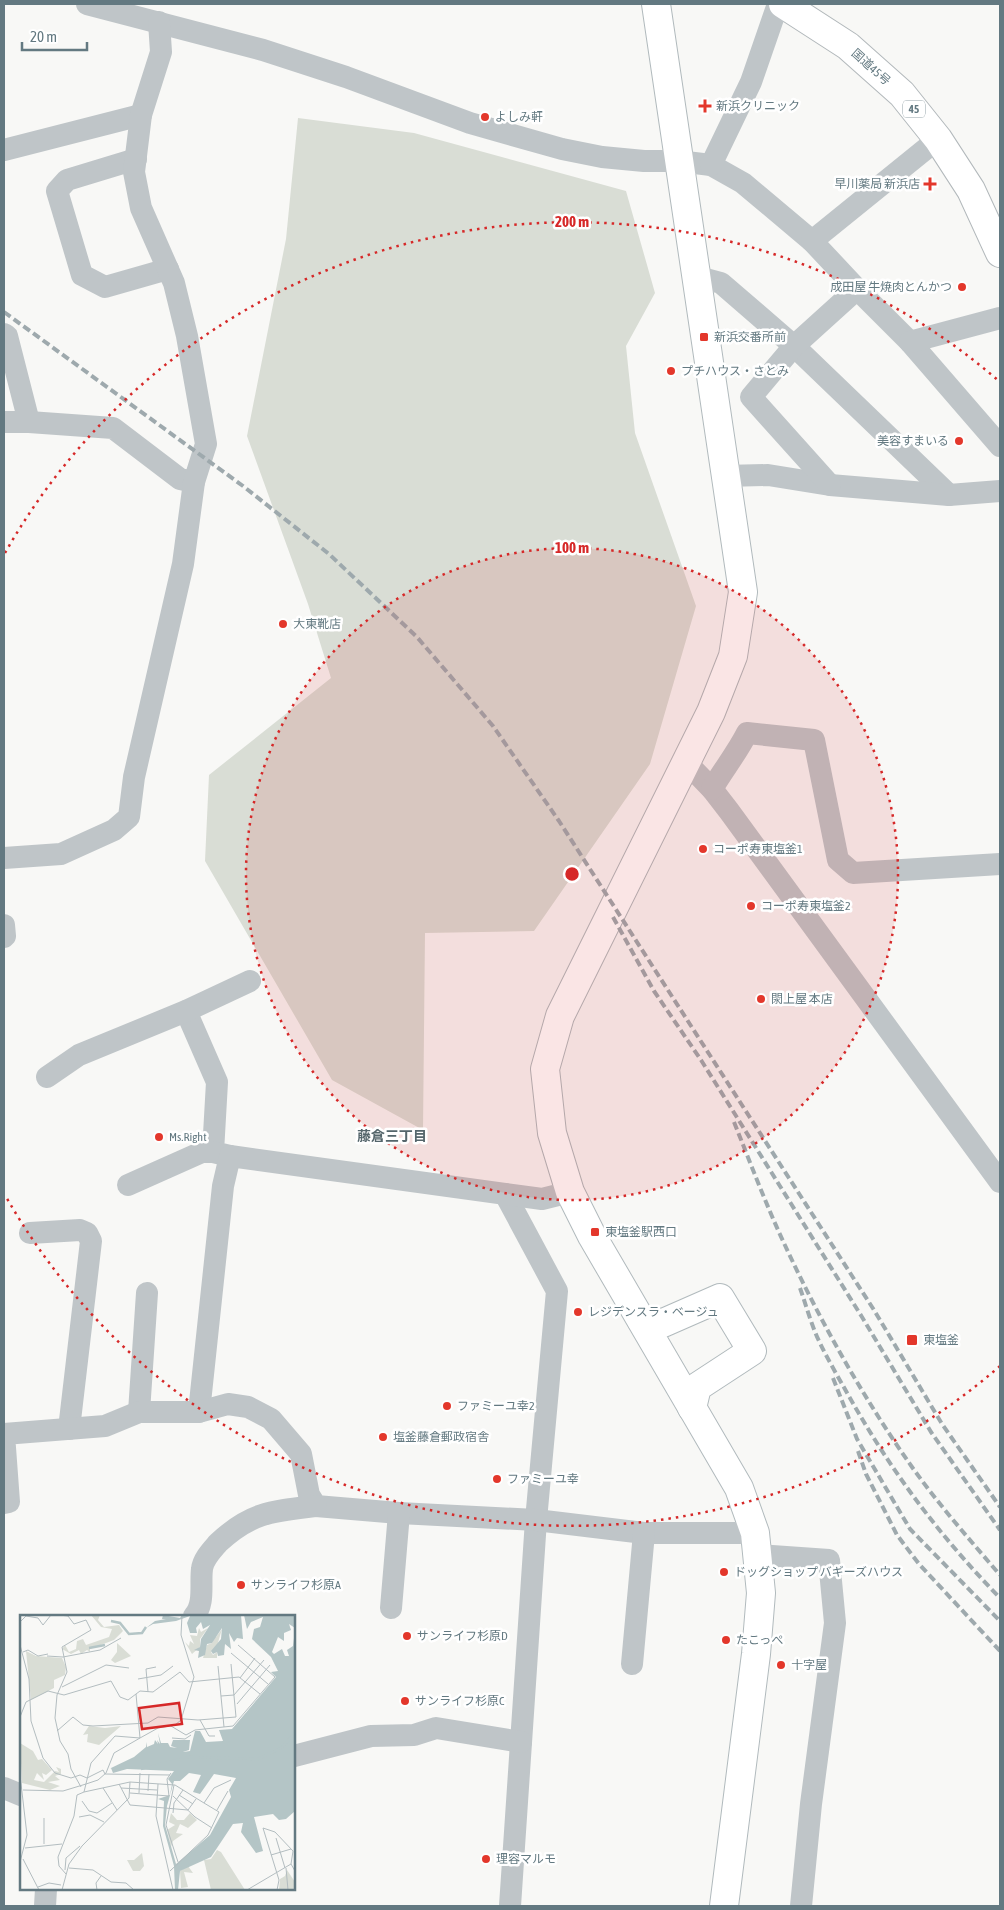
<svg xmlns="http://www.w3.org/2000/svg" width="1004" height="1910" font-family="'Asap Condensed','Noto Sans JP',sans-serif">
	<rect width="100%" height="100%" fill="#f8f8f6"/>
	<!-- green -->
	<polygon fill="#d9ddd5" points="298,118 414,133 626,191 655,293 626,346 635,433 696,606 650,764 534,931 425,933 423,1130 332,1080 205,861 209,775 331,678 308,604 247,436 286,239"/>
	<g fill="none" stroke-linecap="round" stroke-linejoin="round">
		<!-- secondary casing -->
		<g stroke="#b1babd" stroke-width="30">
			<g id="secondary">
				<polyline points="656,4 743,592 733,656 711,712 560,1016 545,1069 552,1133 570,1192 592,1236 739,1488 755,1533 761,1593 756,1654 724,1906"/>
				<polyline points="642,1321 663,1323 720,1298 752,1351 697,1387 692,1408"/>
			</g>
		</g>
		<!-- highway casing -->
		<g stroke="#b2b8bb" stroke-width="30">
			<polyline id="highway" points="783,4 848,46 902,94 938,139 971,190 1000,253"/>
		</g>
		<!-- street -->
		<g stroke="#bfc5c8" stroke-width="22">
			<polyline points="87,4 263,50 346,77 470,123 562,149 602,157 644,161 678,161 711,165 743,183 812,241 857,289 910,342 1000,446"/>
			<polyline points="4,150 141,115"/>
			<polyline points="136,159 67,180 57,191 82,275 105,287 168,269"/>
			<polyline points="711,165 751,82 778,4"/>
			<polyline points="812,241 938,139"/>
			<polyline points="695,276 721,283 794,346 949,495"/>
			<polyline points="4,334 7,336 29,422"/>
			<polyline points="910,342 1000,318"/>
			<polyline points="4,422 29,422 113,428 180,479 194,482"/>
			<polyline points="724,476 768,475 830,485 949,495 1000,491"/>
			<polyline points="830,485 751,397 794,346 857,289"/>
			<polyline points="686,762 712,789 729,811 1000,1182"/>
			<path d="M 712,789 C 723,770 737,753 747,733 L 814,740 L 838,860 L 853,873 L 1000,864"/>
			<polyline points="4,858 61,854 114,830 129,817 134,777 183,564 194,482 206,444 187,336 174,283 141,208 134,172 141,115 161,52 159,22"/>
			<polyline points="4,925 5,936 4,937"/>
			<polyline points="186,1011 217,1082 213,1152 230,1156"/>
			<polyline points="47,1077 79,1055 186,1011 250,981"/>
			<polyline points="128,1185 202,1152 213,1152"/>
			<polyline points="505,1194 557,1291 536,1520 510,1906"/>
			<polyline points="30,1233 80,1230 87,1233 91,1241 69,1429"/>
			<polyline points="139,1412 147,1293"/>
			<polyline points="199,1412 223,1186 230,1156 542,1199 570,1192"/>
			<polyline points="4,1503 9,1502 4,1434 105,1426 139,1412 199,1412 228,1404 248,1407 271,1419 301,1454 309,1495 316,1506 399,1513 536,1520 644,1533 755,1533"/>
			<polyline points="759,1555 829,1560 835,1623 811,1804 801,1906"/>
			<polyline points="391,1608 399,1513"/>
			<path d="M 194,1616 C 205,1604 200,1584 202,1569 C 203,1559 212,1550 218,1543 C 251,1512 273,1511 316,1506"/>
			<polyline points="632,1664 644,1533"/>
			<polyline points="294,1756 371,1736 414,1735 436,1728 521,1742"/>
			<polyline points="4,1788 21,1795"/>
			<polyline points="45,1906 46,1889"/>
		</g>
		<!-- secondary -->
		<use href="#secondary" stroke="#fff" stroke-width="28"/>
		<!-- highway -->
		<use href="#highway" stroke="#fff" stroke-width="28"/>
		<!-- rail -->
		<g stroke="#9ea9ad" stroke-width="4" stroke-dasharray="8 4" stroke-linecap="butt">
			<polyline points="4,312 243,486 329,554 417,637 493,726 559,821 874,1310 942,1424 1000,1507"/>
			<polyline points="613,917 654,991 701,1060 862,1317 931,1432 1000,1530"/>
			<path d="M 734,1122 C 750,1162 765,1202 783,1241 C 819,1319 862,1396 912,1467 C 939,1505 970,1540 1000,1575"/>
			<path d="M 800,1288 C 806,1305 811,1324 819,1341 C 827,1358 837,1375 846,1391 C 890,1470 938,1534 1000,1598"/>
			<polyline points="833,1378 857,1439 910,1529 1000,1621"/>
			<polyline points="858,1451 866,1474 897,1535 919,1564 1000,1651"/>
		</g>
	</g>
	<!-- distance rings -->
	<circle cx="572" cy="874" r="326" fill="#d62828" fill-opacity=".12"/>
	<g fill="none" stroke="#d62828" stroke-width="2.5" stroke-dasharray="2.5 5">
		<circle cx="572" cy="874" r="326"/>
		<path d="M1000 1366A652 652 0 0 1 5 1195M5 553A652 652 0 0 1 1000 382"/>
	</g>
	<!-- markers -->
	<g fill="#e3372b" stroke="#fff" stroke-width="2">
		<path d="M702.5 98.5h5v5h5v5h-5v5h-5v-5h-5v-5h5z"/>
		<circle cx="485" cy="117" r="5"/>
		<path d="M927.5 176.5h5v5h5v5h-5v5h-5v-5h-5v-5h5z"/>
		<circle cx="962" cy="287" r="5"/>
		<rect x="699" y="332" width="10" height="10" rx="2.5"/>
		<circle cx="671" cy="371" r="5"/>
		<circle cx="959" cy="441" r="5"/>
		<circle cx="283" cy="624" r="5"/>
		<circle cx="703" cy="849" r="5"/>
		<circle cx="751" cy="906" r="5"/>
		<circle cx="761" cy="999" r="5"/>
		<circle cx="159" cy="1137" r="5"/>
		<rect x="590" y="1227" width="10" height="10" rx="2.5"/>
		<circle cx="578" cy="1312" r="5"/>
		<rect x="906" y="1334" width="12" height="12" rx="2.5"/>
		<circle cx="447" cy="1406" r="5"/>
		<circle cx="383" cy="1437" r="5"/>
		<circle cx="497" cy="1479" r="5"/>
		<circle cx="724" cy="1572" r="5"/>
		<circle cx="241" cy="1585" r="5"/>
		<circle cx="407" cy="1636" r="5"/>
		<circle cx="726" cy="1640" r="5"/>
		<circle cx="781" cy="1665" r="5"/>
		<circle cx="405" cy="1701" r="5"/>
		<circle cx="486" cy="1859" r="5"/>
	</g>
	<g text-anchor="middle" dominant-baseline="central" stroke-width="5" stroke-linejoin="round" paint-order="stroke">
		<!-- shield labels -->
		<rect fill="#fff" stroke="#92a1a7" stroke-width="1" x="903" y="100.5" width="22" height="17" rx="4"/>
		<g font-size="11" font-weight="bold" fill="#637981">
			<text x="914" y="109">45</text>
		</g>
		<!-- street labels -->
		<g font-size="12" fill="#637981" stroke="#fff">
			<text transform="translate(871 67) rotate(42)">国道45号</text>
		</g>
		<!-- poi labels -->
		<g font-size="12" fill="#637981" stroke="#fff" text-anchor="start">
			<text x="716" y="106">新浜クリニック</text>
			<text x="495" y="117">よしみ軒</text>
			<text x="920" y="184" text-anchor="end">早川薬局 新浜店</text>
			<text x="952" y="287" text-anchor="end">成田屋 牛焼肉とんかつ</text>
			<text x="714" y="337">新浜交番所前</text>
			<text x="681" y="371">プチハウス・さとみ</text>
			<text x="949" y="441" text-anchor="end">美容すまいる</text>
			<text x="293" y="624">大東靴店</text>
			<text x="713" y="849">コーポ寿東塩釜1</text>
			<text x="761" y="906">コーポ寿東塩釜2</text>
			<text x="771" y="999">閖上屋 本店</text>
			<text x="169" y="1137">Ms.Right</text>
			<text x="605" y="1232">東塩釜駅西口</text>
			<text x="588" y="1312">レジデンスラ・ベージュ</text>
			<text x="923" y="1340">東塩釜</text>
			<text x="457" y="1406">ファミーユ幸2</text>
			<text x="393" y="1437">塩釜藤倉郵政宿舎</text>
			<text x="507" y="1479">ファミーユ幸</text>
			<text x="734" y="1572">ドッグショップ バギーズハウス</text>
			<text x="251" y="1585">サンライフ杉原A</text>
			<text x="417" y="1636">サンライフ杉原D</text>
			<text x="736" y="1640">たこっぺ</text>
			<text x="791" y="1665">十字屋</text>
			<text x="415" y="1701">サンライフ杉原C</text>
			<text x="496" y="1859">理容マルモ</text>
		</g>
		<!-- neighbourhood labels -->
		<g font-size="14" font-weight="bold" fill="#55666c" stroke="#fff">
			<text x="392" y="1136">藤倉三丁目</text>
		</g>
	</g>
	<!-- overview -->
	<g transform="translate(20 1615)">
		<rect width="275" height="275" fill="#f8f8f6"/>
		<path d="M 71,0 L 80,0 L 78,5 L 84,12 L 99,10 L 103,16 L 94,25 L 70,34 L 70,37 L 67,35 L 61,39 L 59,35 L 51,39 L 42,34 L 45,30 L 49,37 L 56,34 L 57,26 L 63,24 L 66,30 L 89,22 L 92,14 L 81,12 ZM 179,13 L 181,17 L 188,13 L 180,24 L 180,32 L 172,39 L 165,27 L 169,31 L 170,26 L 174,29 L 170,20 L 177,21 ZM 202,14 L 197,31 L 191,37 L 193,40 L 197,37 L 197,43 L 183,43 L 187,30 L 192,28 L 194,21 L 196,22 ZM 97,28 L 111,41 L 95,48 L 91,45 L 97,37 ZM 6,36 L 16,41 L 42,43 L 46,52 L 45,60 L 34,65 L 34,73 L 11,85 ZM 69,111 L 85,113 L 101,111 L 79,130 L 67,127 L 68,119 L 63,120 ZM 0,128 L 13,136 L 18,145 L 22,144 L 32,155 L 26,160 L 22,158 L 24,165 L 17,158 L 14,165 L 24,167 L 35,156 L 39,157 L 36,152 L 41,154 L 41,159 L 35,161 L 40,165 L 28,167 L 40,171 L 30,175 L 2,168 ZM 151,198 L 157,205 L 164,205 L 170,198 L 177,205 L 168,213 L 160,209 L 156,218 L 163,219 L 153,226 L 151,232 L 147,215 L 155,210 L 149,207 ZM 197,235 L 201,237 L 225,275 L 191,275 L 184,245 L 191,244 ZM 122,238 L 124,251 L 120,256 L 113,256 L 107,245 L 114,245 ZM 168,251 L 173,258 L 164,257 L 168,272 L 161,273 L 160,256 ZM 267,255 L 275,267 L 274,275 L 259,275 L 260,264 L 265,261 Z" fill="#d9ddd5"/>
		<path d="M 143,0 L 160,3 L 162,0 L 221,0 L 223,24 L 217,23 L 214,27 L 209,18 L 211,34 L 205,29 L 204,40 L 198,41 L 197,37 L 193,39 L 191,36 L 201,24 L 202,13 L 192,28 L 187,29 L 185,40 L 178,43 L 179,36 L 174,35 L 180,32 L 181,24 L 190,10 L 183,14 L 181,7 L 176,13 L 177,18 L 170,18 L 167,8 L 170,1 L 156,6 L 133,9 L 126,13 L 135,6 L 146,4 L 142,4 ZM 224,0 L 275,0 L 275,13 L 269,9 L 271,15 L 264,18 L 264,26 L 258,22 L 252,37 L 254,39 L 262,34 L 265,41 L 269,41 L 267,35 L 273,31 L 275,15 L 275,196 L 266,204 L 259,205 L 253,199 L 234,202 L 243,236 L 236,238 L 221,217 L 223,208 L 213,209 L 191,242 L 160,256 L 158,275 L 155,275 L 154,251 L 143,211 L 144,186 L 138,184 L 150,180 L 152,169 L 148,164 L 154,156 L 107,154 L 93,158 L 91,153 L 68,164 L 114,142 L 126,132 L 126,127 L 127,132 L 134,129 L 135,125 L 138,129 L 137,125 L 140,129 L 138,118 L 141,128 L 148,128 L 150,132 L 157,133 L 151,131 L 153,125 L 170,125 L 169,135 L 163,137 L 170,136 L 175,116 L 180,116 L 186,127 L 203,126 L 199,115 L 212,114 L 256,62 L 251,57 L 258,56 L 251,42 L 232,24 L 234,14 L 240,12 L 243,2 L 231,7 L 227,14 ZM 169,158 L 181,160 L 173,177 L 180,179 L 194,159 L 216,163 L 209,175 L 211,182 L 190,220 L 156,249 L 145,210 L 147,191 L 154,166 L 160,166 Z" fill="#b4c5c6" fill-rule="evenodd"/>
		<path fill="none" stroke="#b4c5c6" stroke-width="2.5" d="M 91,6 L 100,8 L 109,19 L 122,18 L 126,12M 69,33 L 85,30M 121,154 L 169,142 L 238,144 L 261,133 L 275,118"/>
		<path fill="none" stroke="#b3bdc0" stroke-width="1" d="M 39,0 L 48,1 L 54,9 L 66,5 L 71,15 L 42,32 L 47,57 L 37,80 L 35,103 L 40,126 L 48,139 L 51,154 L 61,172M 0,7 L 6,1 L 18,3 L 23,10 L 31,0M 0,30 L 9,64 L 11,106 L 23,143 L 35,158 L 51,163 L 60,160 L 67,163 L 83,155 L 85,159M 3,37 L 8,35 L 18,41 L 28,39M 211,38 L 248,69M 27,41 L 43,42M 43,42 L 80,35 L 101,23M 211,49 L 216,102M 198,51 L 204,112M 220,63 L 235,43M 118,64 L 141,60 L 153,51M 42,72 L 86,50 L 109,53M 128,77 L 126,54 L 136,52M 201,81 L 214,80 L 244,45M 217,89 L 250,50M 0,102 L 6,87 L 28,76 L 44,80 L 91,66 L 100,82 L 108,85 L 120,76 L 133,77 L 160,57 L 169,67 L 219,62 L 240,79M 180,105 L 189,121 L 195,121M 151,111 L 166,120 L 175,115 L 213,111 L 255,62 L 218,30M 37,116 L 53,102 L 63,110 L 73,111 L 128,108 L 138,102 L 178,105 L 216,102M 152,123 L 165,124 L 171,120M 85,159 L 150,160M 0,160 L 7,220 L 0,247M 110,167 L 155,170 L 184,188M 66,169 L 78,165 L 86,158 L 94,138 L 120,123 L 116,79M 99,169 L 110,190 L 168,195 L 176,184M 138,169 L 136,201 L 153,275M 154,170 L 146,210 L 158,247M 83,173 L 97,195M 101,173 L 137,175M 3,175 L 43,176 L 66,169M 128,176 L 129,159M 110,178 L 149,181M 119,178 L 120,158M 159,180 L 173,189M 149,181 L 147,164 L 151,158M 153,181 L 175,202 L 192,213M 62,186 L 69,196 L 77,198 L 92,188M 197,195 L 208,176M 153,198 L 154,188 L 163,175M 59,202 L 70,200 L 84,207M 256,223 L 265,253M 24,229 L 24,203M 5,233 L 42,229M 251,240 L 271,234M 3,244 L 19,275M 49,253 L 73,255 L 91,267 L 106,268 L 114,275M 266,253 L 268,275M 45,255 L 46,243 L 60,231M 150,256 L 188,220 L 199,197 L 184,188 L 194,173 L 211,165M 46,259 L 39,251 L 38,242 L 54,201 L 57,180 L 64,177M 18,272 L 29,268 L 41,270M 42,275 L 49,249 L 62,231 L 109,183 L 110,167 L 64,177 L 71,148 L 95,121 L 120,123 L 138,113 L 155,110 L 161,105 L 174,62 L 161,20 L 162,0M 77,275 L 76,268 L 81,261M 227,275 L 271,249M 257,275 L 259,265 L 243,213 L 255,217 L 273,236 L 271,249 L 275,256"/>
		<path fill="#d62828" fill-opacity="0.15" stroke="#d62828" stroke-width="2.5" d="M 159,88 L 162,109 L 122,114 L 119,93 Z"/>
		<rect width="275" height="275" fill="none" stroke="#637981" stroke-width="2.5"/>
	</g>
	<circle cx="572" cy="874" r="8" fill="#d62828" stroke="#fff" stroke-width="2.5"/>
	<g font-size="15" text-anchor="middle" font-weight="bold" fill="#d62828" stroke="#fff" stroke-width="5" stroke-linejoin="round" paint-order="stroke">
		<text x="572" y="227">200 m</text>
		<text x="572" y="553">100 m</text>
	</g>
	<!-- border -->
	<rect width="1004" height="1910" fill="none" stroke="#637981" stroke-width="10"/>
	<!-- scale -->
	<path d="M22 42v8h65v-8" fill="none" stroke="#637981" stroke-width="2.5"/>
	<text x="30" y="42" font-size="15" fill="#637981" stroke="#ffffff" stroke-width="4" paint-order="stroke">20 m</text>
</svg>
